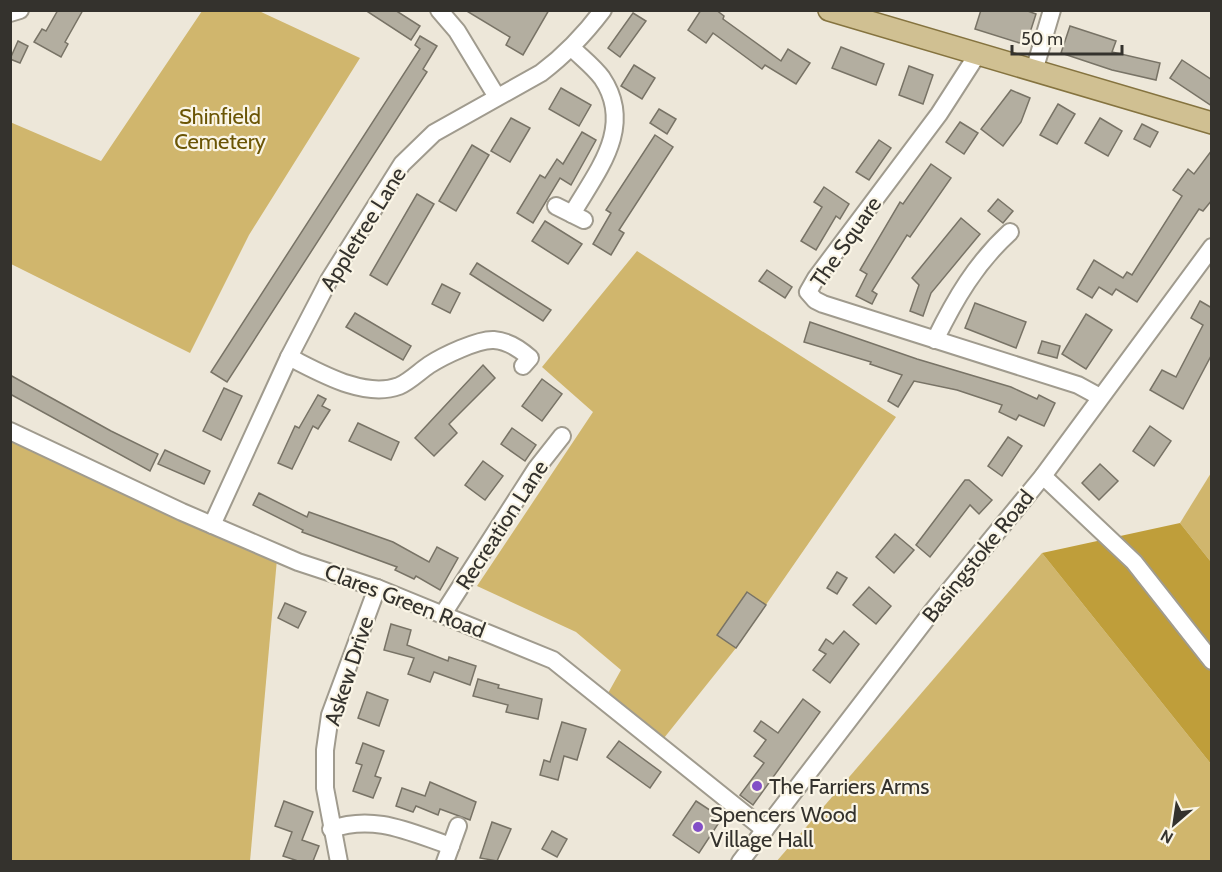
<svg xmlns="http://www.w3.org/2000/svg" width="1222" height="872" font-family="Cabin,sans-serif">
	<rect width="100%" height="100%" fill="#ede7d9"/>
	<!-- green -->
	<g fill="#d0b66d">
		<polygon points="202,11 259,11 360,58 249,235 190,353 11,264 10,122 101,161"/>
		<polygon points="637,251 896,417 736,648 664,738 607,695 621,670 576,632 477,586 593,412 542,367"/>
		<polygon points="11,440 277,559 250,861 11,862"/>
		<polygon points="1211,473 1211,562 1180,523"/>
		<polygon points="1042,553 1211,764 1211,861 776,862"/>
	</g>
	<!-- forest -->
	<polygon fill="#bf9e3a" points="1180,523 1211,562 1211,764 1042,553"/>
	<!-- building -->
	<g fill="#b3aea0" stroke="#787366" stroke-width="1.5">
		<polygon points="58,10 83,10 65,42 68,44 61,57 34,42 42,29 46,31"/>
		<polygon points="365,10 395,10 420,26 411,40"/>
		<polygon points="465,10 549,10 523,55 506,45 510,37"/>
		<polygon points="701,10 716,10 724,16 723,19 781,61 788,49 810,63 796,84 765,65 762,69 713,33 706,43 688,30"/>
		<polygon points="981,10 1025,10 1036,14 1026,45 975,29"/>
		<polygon points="633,13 646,21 620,57 608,48"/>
		<polygon points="1070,26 1116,41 1112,52 1160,63 1156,80 1112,70 1061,53"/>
		<polygon points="420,36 437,46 423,69 427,72 227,382 211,372 420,49 415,45"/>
		<polygon points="18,41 28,46 20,63 10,59"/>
		<polygon points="841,47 884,64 876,85 832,68"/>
		<polygon points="1182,60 1212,80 1212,106 1170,78"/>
		<polygon points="634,65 655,78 642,99 621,86"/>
		<polygon points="909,66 933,75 923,104 899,95"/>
		<polygon points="561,88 591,105 579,126 549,109"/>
		<polygon points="1011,90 1030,98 1021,122 1003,146 981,129"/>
		<polygon points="1058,104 1075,114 1057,144 1040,135"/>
		<polygon points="659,109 676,119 667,134 650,123"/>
		<polygon points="511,118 530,128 510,162 491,151"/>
		<polygon points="1100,118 1122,131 1108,156 1085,143"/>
		<polygon points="960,122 978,133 964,154 946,142"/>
		<polygon points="1142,124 1158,132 1150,147 1134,139"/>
		<polygon points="582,132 596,140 571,185 560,178 533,223 517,213 540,175 545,178 557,159 563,164"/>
		<polygon points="655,135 673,147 619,230 624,233 611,255 593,244 611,213 606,210"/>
		<polygon points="879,140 891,148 869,180 856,172"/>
		<polygon points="472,145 489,155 456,211 439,201"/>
		<polygon points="1212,150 1212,200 1203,211 1199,209 1137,302 1116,289 1112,295 1099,287 1092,298 1077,289 1094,260 1123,278 1127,272 1132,275 1182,196 1173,190 1188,169 1194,174"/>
		<polygon points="931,164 951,178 910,237 907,235 872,291 877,294 872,304 856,296 867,274 860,270 900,202 903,204"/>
		<polygon points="824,187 849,204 840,219 836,216 816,250 801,241 822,207 814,202"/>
		<polygon points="417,194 434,204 387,285 370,275"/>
		<polygon points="998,199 1013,211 1003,223 988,211"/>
		<polygon points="961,218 980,234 931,293 923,316 910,311 919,285 912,278"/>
		<polygon points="545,221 582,244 568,264 532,241"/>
		<polygon points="477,263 551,310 543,321 470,274"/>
		<polygon points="767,270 792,287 785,298 759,281"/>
		<polygon points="442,284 460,293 450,313 432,304"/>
		<polygon points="1200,301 1212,308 1212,354 1183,409 1150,390 1162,370 1176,377 1203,325 1191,318"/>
		<polygon points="975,303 1026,322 1016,348 965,328"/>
		<polygon points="355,313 411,346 403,360 346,327"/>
		<polygon points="1086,314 1112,330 1086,369 1062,354"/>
		<polygon points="810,322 917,359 1011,387 1037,399 1039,395 1055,403 1044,426 1019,415 1016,420 999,412 1002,405 957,390 914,381 898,407 888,401 902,375 870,364 871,362 804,342"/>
		<polygon points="1042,341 1060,346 1057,358 1038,353"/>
		<polygon points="483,365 495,378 449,424 457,433 434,456 415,438"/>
		<polygon points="10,375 111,431 158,454 150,471 10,394"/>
		<polygon points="542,379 562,394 542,421 522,406"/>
		<polygon points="224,388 242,396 221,440 203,431"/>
		<polygon points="318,395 326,399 322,406 330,410 318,429 313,426 292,469 278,463 295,426 299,428"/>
		<polygon points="358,423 399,442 391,460 349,441"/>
		<polygon points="1150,426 1171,441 1154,466 1133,451"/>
		<polygon points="512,428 536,445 525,461 501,444"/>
		<polygon points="1008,437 1022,446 1002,476 988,466"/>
		<polygon points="165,450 210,471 204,484 158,464"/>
		<polygon points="483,461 503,476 485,500 465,485"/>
		<polygon points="1100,464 1118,481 1099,500 1082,483"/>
		<polygon points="965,480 969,480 992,500 979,514 970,505 930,557 916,545"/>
		<polygon points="259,493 307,517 309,512 393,542 429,562 437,547 458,558 440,590 416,576 414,579 395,570 397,567 302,532 303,530 253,505"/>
		<polygon points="895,534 914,550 894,573 876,557"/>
		<polygon points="837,572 847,578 837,594 827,588"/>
		<polygon points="869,587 891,606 876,624 853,605"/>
		<polygon points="747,592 766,605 736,648 717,635"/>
		<polygon points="285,603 306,612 298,628 278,618"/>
		<polygon points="391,624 411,630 407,645 448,661 449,657 476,666 470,685 434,672 430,682 408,674 414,658 384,650"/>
		<polygon points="844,631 859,644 830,683 813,670 826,654 819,650 826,639 833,644"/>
		<polygon points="478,679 499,685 498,688 542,699 538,719 506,712 508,705 473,696"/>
		<polygon points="367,692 388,700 379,726 358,718"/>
		<polygon points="803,699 820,712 753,805 740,795 764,763 754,756 766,740 754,731 761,721 778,733"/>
		<polygon points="562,722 586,729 577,760 564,756 558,780 540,775 544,760 550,762"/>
		<polygon points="619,741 661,772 650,788 607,757"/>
		<polygon points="363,743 384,751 375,776 381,778 373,798 353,791 362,765 356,763"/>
		<polygon points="430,782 476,802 470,820 440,809 438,815 416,806 413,812 396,806 402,788 425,796"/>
		<polygon points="284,801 313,812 302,840 319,846 313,861 298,861 283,856 292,832 275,826"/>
		<polygon points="696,801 722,818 699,853 673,835"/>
		<polygon points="492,822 511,829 497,861 480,858"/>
		<polygon points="552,831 567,839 557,857 542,849"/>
	</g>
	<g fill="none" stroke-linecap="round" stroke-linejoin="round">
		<!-- minor casing -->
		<g stroke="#a09b8e" stroke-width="20">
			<g id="minor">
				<polyline points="439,10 457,31 497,97"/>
				<polyline points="10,13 20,10"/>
				<path d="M 572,48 C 581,57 594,67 602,78 C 635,127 597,171 572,214 L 584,220"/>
				<polyline points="977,55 939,114 816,278 808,292 815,300 823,304 1078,385 1100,397"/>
				<polyline points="1034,71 1052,10"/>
				<polyline points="556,206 572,214"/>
				<path d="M 935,340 C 955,299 976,263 1010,232"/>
				<path d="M 289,357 C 319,372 364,399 399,386 C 409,382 420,371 429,365 C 443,356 478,339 494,340 C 508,341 520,349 530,358 L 523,366"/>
				<polyline points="10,431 182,512 298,562 377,588 553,660 765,830"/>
				<polyline points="1043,476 1134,562 1212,661"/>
				<path d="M 212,525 L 289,357 L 329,280 L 402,164 L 434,133 L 541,73 C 565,55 584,35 603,10"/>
				<polyline points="443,614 536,469 562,436"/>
				<path d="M 331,829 C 375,814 409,832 451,846"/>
				<polyline points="339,862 325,788 325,750 330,715 377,588"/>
				<polyline points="445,862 458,826"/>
				<polyline points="740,862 934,609 1043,476 1212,247"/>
			</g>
		</g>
		<!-- major casing -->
		<g stroke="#85733f" stroke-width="24">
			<polyline id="major" points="829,10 1212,123"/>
		</g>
		<!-- minor -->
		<use href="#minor" stroke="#fff" stroke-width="16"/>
		<!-- major -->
		<use href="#major" stroke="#d0c092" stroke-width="21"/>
	</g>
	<!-- markers -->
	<g fill="#834fc7" stroke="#faf5e6" stroke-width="2">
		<circle cx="757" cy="786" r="6"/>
		<circle cx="698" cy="827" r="6"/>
	</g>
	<g text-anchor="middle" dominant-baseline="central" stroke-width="4.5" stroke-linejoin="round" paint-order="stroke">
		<!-- park labels -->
		<g font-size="22" fill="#6b5505" stroke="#faf5e6">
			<text x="220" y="116">Shinfield<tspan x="220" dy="25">Cemetery</tspan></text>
		</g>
		<!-- street labels -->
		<g font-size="22" fill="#34322d" stroke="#faf5e6">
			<text transform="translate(363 229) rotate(-58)">Appletree Lane</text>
			<text transform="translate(846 242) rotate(-55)">The Square</text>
			<text transform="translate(502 525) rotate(-57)">Recreation Lane</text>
			<text transform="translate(978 556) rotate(-51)">Basingstoke Road</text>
			<text transform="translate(405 601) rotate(21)">Clares Green Road</text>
			<text transform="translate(349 671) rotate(-72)">Askew Drive</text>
		</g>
		<!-- poi labels -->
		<g font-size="22" fill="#34322d" stroke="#faf5e6" text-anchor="start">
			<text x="769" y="786">The Farriers Arms</text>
			<text x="710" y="814">Spencers Wood<tspan x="710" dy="25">Village Hall</tspan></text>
		</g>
	</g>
	<!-- border -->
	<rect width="1222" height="872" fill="none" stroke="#34322d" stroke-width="24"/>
	<!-- north arrow -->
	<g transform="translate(1174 824) rotate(209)" stroke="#faf5e6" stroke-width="4.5" paint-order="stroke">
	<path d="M0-4.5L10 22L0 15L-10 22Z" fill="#34322d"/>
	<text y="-9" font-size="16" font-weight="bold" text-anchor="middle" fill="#34322d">N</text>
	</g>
	<!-- scale -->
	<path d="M1012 45v9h110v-9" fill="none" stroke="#34322d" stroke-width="3"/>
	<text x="1021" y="45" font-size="18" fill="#34322d" stroke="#faf5e6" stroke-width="4.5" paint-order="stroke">50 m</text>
</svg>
